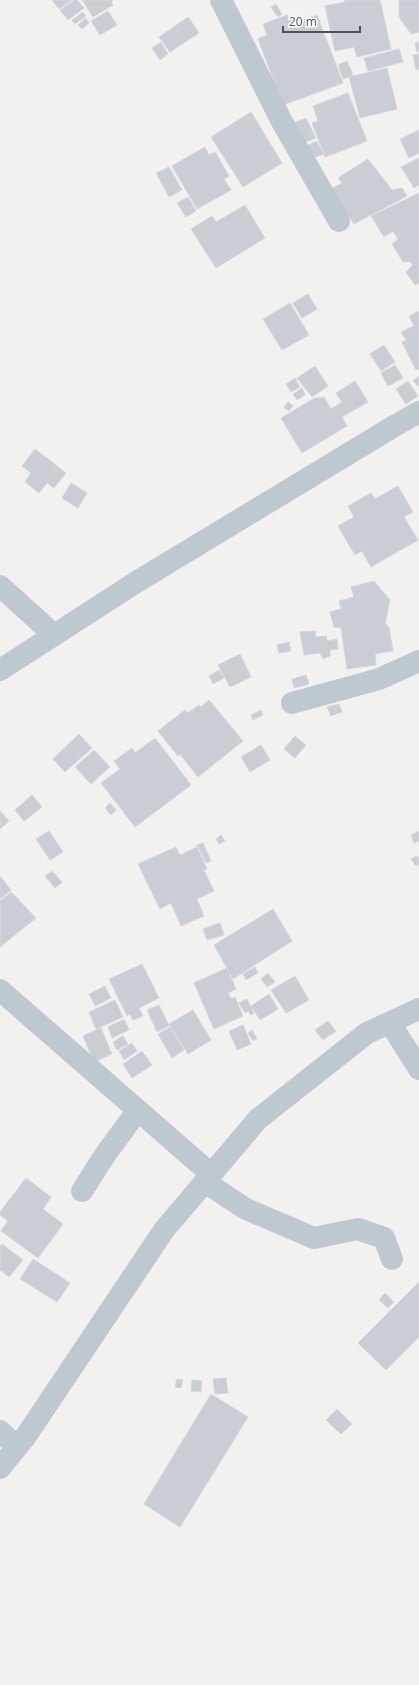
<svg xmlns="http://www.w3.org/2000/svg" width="419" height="1685" font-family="'Open Sans',sans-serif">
	<rect width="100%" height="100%" fill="#f3f0f0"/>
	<!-- building -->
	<g fill="#cacdd3" stroke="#d4d7dc">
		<polygon points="52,0 72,0 59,9"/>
		<polygon points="74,0 77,0 84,8 68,20 60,10"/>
		<polygon points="82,0 113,0 111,1 113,5 93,17"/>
		<polygon points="344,0 380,0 391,49 357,57 354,47 335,51 325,6 345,2"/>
		<polygon points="399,0 419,0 419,32 411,34 399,17"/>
		<polygon points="276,4 282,14 278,17 271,7"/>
		<polygon points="108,11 117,25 100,35 91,21"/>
		<polygon points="83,12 86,16 75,24 72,20"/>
		<polygon points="287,15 294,23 317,15 343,83 283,105 258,39 267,35 263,24"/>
		<polygon points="188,17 199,33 170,52 159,37"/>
		<polygon points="86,18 89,23 82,29 78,25"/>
		<polygon points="161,42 168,54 160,60 152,48"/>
		<polygon points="419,42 419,52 417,52 415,43"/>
		<polygon points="399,49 403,62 368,71 364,58"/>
		<polygon points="419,54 419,69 416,70 413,55"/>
		<polygon points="347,61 353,75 343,79 338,65"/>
		<polygon points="387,68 397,109 360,118 349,77"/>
		<polygon points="348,93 367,141 325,157 312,123 318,121 313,106"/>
		<polygon points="251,112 282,163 243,187 211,137"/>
		<polygon points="306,118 316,138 303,143 294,123"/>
		<polygon points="419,130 419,153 409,158 400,139"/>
		<polygon points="317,141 323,154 309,160 304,147"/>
		<polygon points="205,147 209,155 215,152 229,176 224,179 231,190 197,209 172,166"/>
		<polygon points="419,158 419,185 414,188 401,167"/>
		<polygon points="368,159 392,190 402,188 407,196 354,224 331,189 342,183 338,178"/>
		<polygon points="169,167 182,190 169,197 156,173"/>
		<polygon points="419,193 419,283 415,285 406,272 413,265 409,261 403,262 392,244 398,239 393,231 384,237 371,216"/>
		<polygon points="188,197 196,211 186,217 177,203"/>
		<polygon points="245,205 265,238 216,268 191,229 212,216 216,222"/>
		<polygon points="308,294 317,309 302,318 293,303"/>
		<polygon points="290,303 309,335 282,350 263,319"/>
		<polygon points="419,311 419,369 416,370 402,342 406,340 401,332 414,326 409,316"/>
		<polygon points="384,345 395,362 381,371 370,354"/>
		<polygon points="395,365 403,378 388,386 381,373"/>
		<polygon points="315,366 328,386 312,397 297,378"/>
		<polygon points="419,376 419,387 413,381"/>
		<polygon points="295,378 300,387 291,392 286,384"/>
		<polygon points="355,381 368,402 342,417 347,426 302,453 281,418 315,398 324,397 331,409 342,402 336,393"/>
		<polygon points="408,381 418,396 406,404 396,389"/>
		<polygon points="302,388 305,395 297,400 293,394"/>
		<polygon points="288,402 293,406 289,411 284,407"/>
		<polygon points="35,449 66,473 54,488 47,483 39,493 25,482 31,473 22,466"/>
		<polygon points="71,483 87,493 78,508 62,498"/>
		<polygon points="398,486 413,512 404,517 418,540 371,567 362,551 355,555 338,526 354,517 348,506 371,493 375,499"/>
		<polygon points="374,581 390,600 385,623 389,627 393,651 375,654 376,665 347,669 341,628 334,627 330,612 341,609 339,601 354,597 351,587"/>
		<polygon points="315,631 316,637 326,636 327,641 337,639 338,649 330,650 330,656 323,659 320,653 304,655 300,632"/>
		<polygon points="289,642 291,651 279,653 277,645"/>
		<polygon points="240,654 251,677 230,687 218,665"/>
		<polygon points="219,670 224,678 213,684 209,676"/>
		<polygon points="306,675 309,684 294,688 292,679"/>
		<polygon points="209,700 243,741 198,777 180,754 178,756 158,731 185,710 188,713 199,705 201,707"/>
		<polygon points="339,704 342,712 331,716 327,707"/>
		<polygon points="261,710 263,715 253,720 251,715"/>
		<polygon points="79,734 92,748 65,772 53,759"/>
		<polygon points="295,736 306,745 295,758 284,749"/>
		<polygon points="155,738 191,785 135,827 101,783 120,769 114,761 132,748 135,753"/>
		<polygon points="261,745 270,760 250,772 241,757"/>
		<polygon points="94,750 110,767 91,784 75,767"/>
		<polygon points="32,795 42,807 24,821 15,810"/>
		<polygon points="110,803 116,810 111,815 105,808"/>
		<polygon points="0,811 9,821 0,829"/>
		<polygon points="49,831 63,852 50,860 36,839"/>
		<polygon points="419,831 419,841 414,843 411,835"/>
		<polygon points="221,835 225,841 219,844 216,839"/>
		<polygon points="203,843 211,861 206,863 197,845"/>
		<polygon points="176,847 180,855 197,847 207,869 204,870 214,891 197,899 204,916 181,926 171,903 160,909 138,864"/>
		<polygon points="417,856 419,859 419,864 416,866 411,859"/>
		<polygon points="52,871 62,882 55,888 45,876"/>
		<polygon points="0,876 11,890 0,899"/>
		<polygon points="11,892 36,918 0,947 0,901"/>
		<polygon points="273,909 292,941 233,979 214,945"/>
		<polygon points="220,923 224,935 207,940 203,929"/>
		<polygon points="142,964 159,998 139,1008 143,1016 133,1020 130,1014 127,1016 109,979"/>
		<polygon points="255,967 258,973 246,980 243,974"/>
		<polygon points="227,968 236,989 228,993 231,999 235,997 243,1016 214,1029 194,983"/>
		<polygon points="268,973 275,982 267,987 261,979"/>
		<polygon points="295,976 309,1000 286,1013 271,990"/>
		<polygon points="105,986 111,998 95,1006 89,994"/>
		<polygon points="269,994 278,1009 260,1020 251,1006"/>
		<polygon points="247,999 254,1013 251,1015 248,1011 245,1013 239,1003"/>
		<polygon points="115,1000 123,1017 96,1029 89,1012"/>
		<polygon points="159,1005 169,1026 157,1032 147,1010"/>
		<polygon points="193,1010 211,1040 188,1054 169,1024"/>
		<polygon points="124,1019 129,1030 112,1038 108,1027"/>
		<polygon points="328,1021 336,1031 323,1040 315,1030"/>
		<polygon points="243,1025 251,1044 237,1050 229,1031"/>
		<polygon points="170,1027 184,1050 172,1058 158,1034"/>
		<polygon points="101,1028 112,1054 94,1062 83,1036"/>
		<polygon points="252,1030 257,1039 253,1041 248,1033"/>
		<polygon points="123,1036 128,1044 117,1050 113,1042"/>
		<polygon points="132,1043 137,1051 124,1060 119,1051"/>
		<polygon points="142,1051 152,1065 132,1078 123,1064"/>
		<polygon points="26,1178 51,1197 43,1209 63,1224 38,1258 1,1231 8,1221 0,1215 0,1212"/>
		<polygon points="2,1244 23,1260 9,1277 0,1270 0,1246"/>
		<polygon points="33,1259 70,1283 57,1302 20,1279"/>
		<polygon points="419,1282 419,1337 386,1370 358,1343"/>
		<polygon points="385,1293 394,1302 388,1308 379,1300"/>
		<polygon points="226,1378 228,1393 215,1394 213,1379"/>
		<polygon points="177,1379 183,1380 181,1388 175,1387"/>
		<polygon points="192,1380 202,1381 201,1392 191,1391"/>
		<polygon points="211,1394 248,1417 180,1527 144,1504"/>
		<polygon points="337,1409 352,1424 341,1434 326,1420"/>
	</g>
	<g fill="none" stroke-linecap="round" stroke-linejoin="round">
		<!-- street -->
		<g stroke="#bec8cf" stroke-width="22">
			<polyline points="221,0 281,120 339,221"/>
			<polyline points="0,586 54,635"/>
			<polyline points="0,670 138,581 396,425 419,412"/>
			<polyline points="292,703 379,679 419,661"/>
			<polyline points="0,990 211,1174"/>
			<polyline points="390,1023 419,1069"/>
			<polyline points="205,1182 246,1209 314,1238 358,1229 384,1238 392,1259"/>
			<polyline points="82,1191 105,1155 138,1110"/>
			<polyline points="0,1431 17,1447"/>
			<polyline points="0,1468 26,1436 164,1230 258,1119 367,1033 419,1009"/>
		</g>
	</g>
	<!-- scale -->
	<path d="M283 26v6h77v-6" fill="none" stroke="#48545e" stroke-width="2"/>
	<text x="289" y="26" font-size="12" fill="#48545e" stroke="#ffffff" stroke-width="3" paint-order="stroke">20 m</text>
</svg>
